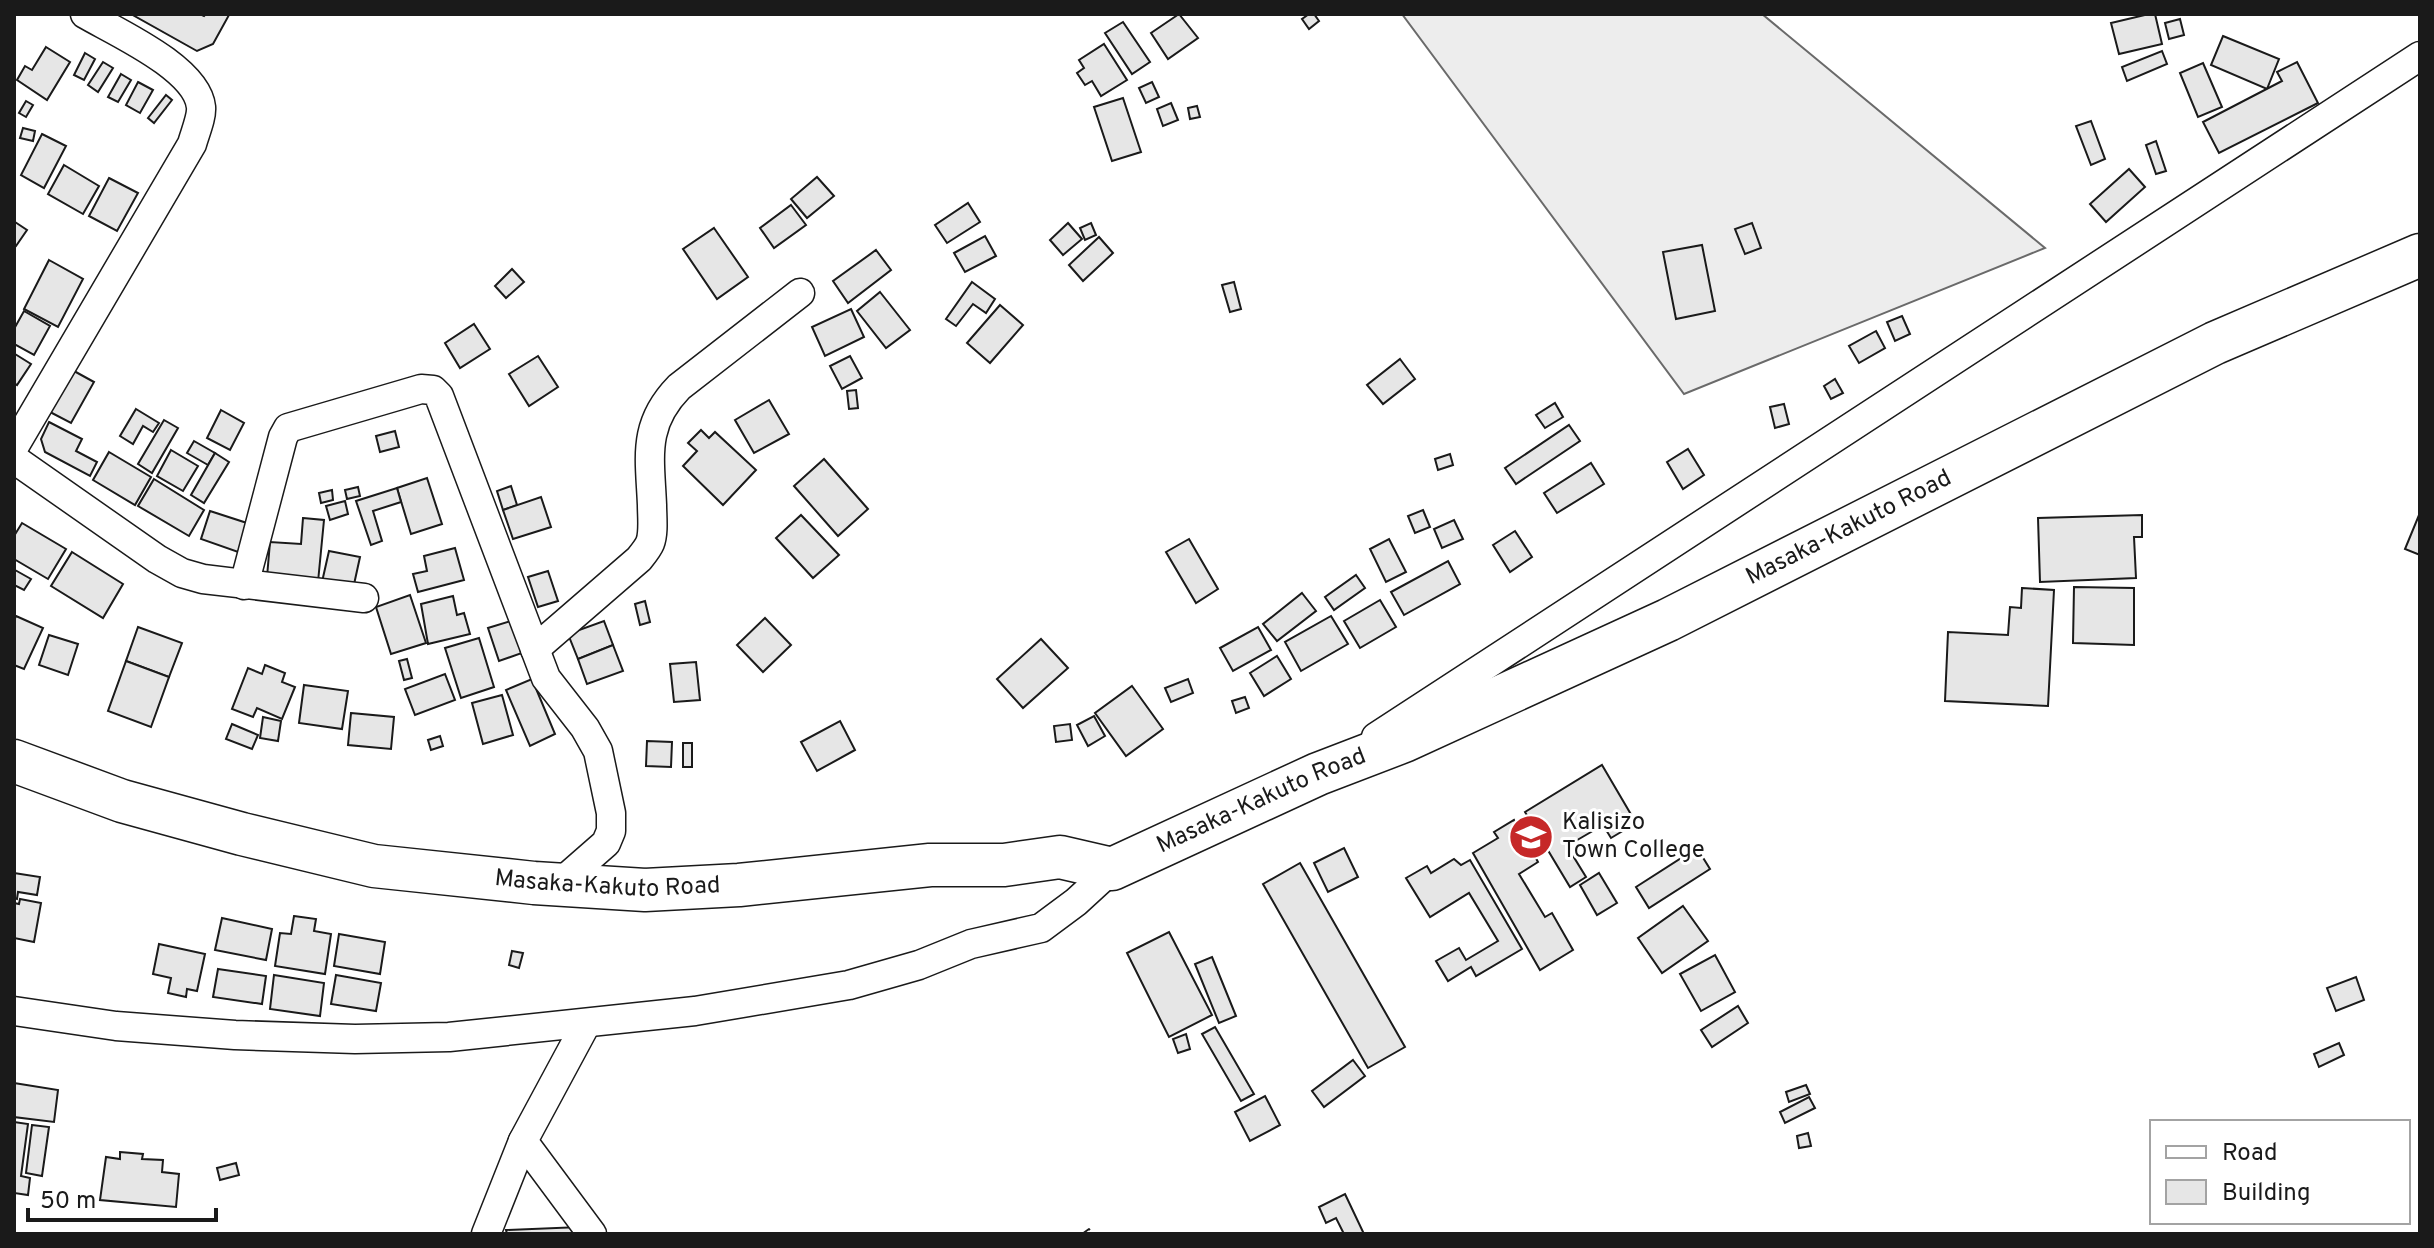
<svg xmlns="http://www.w3.org/2000/svg" width="2434" height="1248" font-family="Overpass,sans-serif">
	<rect width="100%" height="100%" fill="#fff"/>
	<!-- built -->
	<polygon fill="#ededed" stroke="#6a6a6a" stroke-width="2" points="1402,14 1762,14 2045,248 1684,394"/>
	<!-- building -->
	<g fill="#e6e6e6" stroke="#1a1a1a" stroke-width="2">
		<polygon points="131,14 200,14 204,16 206,14 229,15 213,44 197,51"/>
		<polygon points="1179,14 1198,38 1168,59 1151,33"/>
		<polygon points="1309,14 1314,14 1319,21 1309,29 1302,19"/>
		<polygon points="2149,14 2155,14 2162,44 2119,54 2111,23"/>
		<polygon points="2180,19 2184,35 2169,39 2165,23"/>
		<polygon points="1123,22 1150,62 1132,74 1105,33"/>
		<polygon points="2223,36 2279,59 2267,89 2211,65"/>
		<polygon points="1104,44 1127,80 1101,96 1092,81 1085,85 1077,73 1084,68 1079,60"/>
		<polygon points="46,47 70,62 47,100 17,80 25,66 32,70"/>
		<polygon points="2162,51 2167,64 2127,81 2122,67"/>
		<polygon points="85,53 95,59 84,80 74,75"/>
		<polygon points="103,62 113,68 98,92 88,85"/>
		<polygon points="2297,62 2318,103 2219,153 2203,122 2282,81 2277,72"/>
		<polygon points="2203,63 2222,107 2198,117 2180,73"/>
		<polygon points="121,74 131,80 118,102 108,97"/>
		<polygon points="138,82 153,90 140,113 126,105"/>
		<polygon points="1152,82 1159,97 1146,103 1139,88"/>
		<polygon points="166,95 172,100 154,123 148,118"/>
		<polygon points="1123,98 1141,152 1112,161 1094,107"/>
		<polygon points="26,101 33,105 26,117 19,113"/>
		<polygon points="1171,103 1178,120 1163,126 1157,109"/>
		<polygon points="1197,106 1200,117 1190,119 1188,108"/>
		<polygon points="2091,121 2105,159 2091,165 2076,126"/>
		<polygon points="23,128 35,131 33,141 20,138"/>
		<polygon points="42,134 66,146 44,188 21,175"/>
		<polygon points="2156,141 2166,171 2156,174 2146,145"/>
		<polygon points="64,165 99,186 83,214 48,194"/>
		<polygon points="2129,169 2145,187 2106,222 2090,204"/>
		<polygon points="817,177 834,196 807,218 791,199"/>
		<polygon points="109,178 138,193 117,231 89,216"/>
		<polygon points="968,203 980,222 947,243 935,225"/>
		<polygon points="791,205 806,225 774,248 760,228"/>
		<polygon points="15,222 27,230 16,246 14,245"/>
		<polygon points="1068,223 1082,239 1063,255 1050,240"/>
		<polygon points="1091,223 1096,235 1085,240 1080,228"/>
		<polygon points="1752,223 1761,248 1745,254 1735,229"/>
		<polygon points="714,228 748,277 717,299 683,249"/>
		<polygon points="985,236 996,256 965,272 954,253"/>
		<polygon points="1099,237 1113,253 1083,281 1069,265"/>
		<polygon points="1702,245 1715,311 1676,319 1663,252"/>
		<polygon points="876,250 891,270 848,303 833,281"/>
		<polygon points="49,260 83,279 58,327 24,309"/>
		<polygon points="512,269 524,282 506,298 495,286"/>
		<polygon points="972,282 995,299 986,313 973,304 956,326 946,319"/>
		<polygon points="1234,282 1241,309 1230,312 1222,285"/>
		<polygon points="880,292 910,330 886,348 857,311"/>
		<polygon points="1000,305 1023,325 990,363 967,343"/>
		<polygon points="851,309 864,337 825,356 812,327"/>
		<polygon points="24,311 50,326 34,355 14,344 14,329"/>
		<polygon points="1902,316 1910,334 1895,341 1887,322"/>
		<polygon points="474,324 490,349 460,368 445,343"/>
		<polygon points="1876,331 1885,348 1859,363 1849,346"/>
		<polygon points="15,354 31,364 17,385 14,383"/>
		<polygon points="538,356 558,387 529,406 509,374"/>
		<polygon points="850,356 862,378 842,389 830,366"/>
		<polygon points="1400,359 1415,379 1383,404 1367,385"/>
		<polygon points="74,371 94,382 71,423 50,412"/>
		<polygon points="1835,379 1843,393 1831,399 1824,386"/>
		<polygon points="856,390 858,408 849,409 847,391"/>
		<polygon points="769,400 789,434 754,453 735,420"/>
		<polygon points="1555,403 1563,417 1545,428 1536,415"/>
		<polygon points="1784,404 1789,424 1775,428 1770,407"/>
		<polygon points="136,409 159,423 153,432 143,426 133,444 120,436"/>
		<polygon points="221,410 244,423 230,450 207,438"/>
		<polygon points="164,420 178,428 152,473 138,464"/>
		<polygon points="49,422 82,439 76,451 97,462 90,476 45,452 41,439"/>
		<polygon points="1569,425 1580,441 1516,484 1505,468"/>
		<polygon points="701,430 709,438 715,432 756,470 723,505 683,466 697,451 688,443"/>
		<polygon points="395,431 399,447 380,452 376,436"/>
		<polygon points="194,441 215,453 208,465 187,453"/>
		<polygon points="1688,449 1704,475 1683,489 1667,462"/>
		<polygon points="171,450 198,466 183,491 157,476"/>
		<polygon points="109,452 151,477 135,505 93,480"/>
		<polygon points="215,453 229,462 204,503 191,495"/>
		<polygon points="1450,454 1453,465 1438,470 1435,459"/>
		<polygon points="824,459 868,509 838,536 794,486"/>
		<polygon points="1591,463 1604,484 1557,513 1544,493"/>
		<polygon points="427,478 442,524 411,534 397,488"/>
		<polygon points="154,479 204,510 189,536 138,506"/>
		<polygon points="511,486 517,505 503,510 497,491"/>
		<polygon points="358,487 360,496 347,499 345,490"/>
		<polygon points="397,488 401,502 373,511 382,541 371,545 356,501"/>
		<polygon points="332,490 333,500 321,503 319,493"/>
		<polygon points="541,497 551,527 513,539 503,510"/>
		<polygon points="345,501 348,514 330,520 326,506"/>
		<polygon points="1423,510 1430,527 1415,533 1408,516"/>
		<polygon points="210,511 250,524 241,553 201,539"/>
		<polygon points="801,515 839,555 813,578 776,538"/>
		<polygon points="2142,515 2142,537 2134,537 2136,578 2040,582 2038,518"/>
		<polygon points="2419,515 2420,515 2420,555 2405,549"/>
		<polygon points="303,518 324,520 318,582 267,577 270,542 301,544"/>
		<polygon points="1454,520 1463,539 1442,548 1434,529"/>
		<polygon points="22,523 66,549 48,579 14,559 14,536"/>
		<polygon points="1515,531 1532,557 1510,572 1493,545"/>
		<polygon points="1189,539 1218,589 1196,603 1166,552"/>
		<polygon points="1389,539 1406,572 1386,582 1370,549"/>
		<polygon points="455,548 464,580 418,592 413,574 427,571 424,556"/>
		<polygon points="329,551 360,557 353,589 322,582"/>
		<polygon points="72,552 123,584 103,618 51,586"/>
		<polygon points="1448,561 1460,584 1404,615 1391,592"/>
		<polygon points="15,570 31,579 24,590 14,585"/>
		<polygon points="548,571 558,601 538,607 528,577"/>
		<polygon points="1356,575 1365,588 1334,610 1325,597"/>
		<polygon points="2074,587 2134,588 2134,645 2073,643"/>
		<polygon points="2022,588 2054,590 2048,706 1945,701 1948,632 2008,635 2010,607 2021,608"/>
		<polygon points="1302,593 1316,611 1277,641 1263,624"/>
		<polygon points="410,595 426,643 391,654 376,607"/>
		<polygon points="453,596 457,615 464,613 470,634 428,644 421,604"/>
		<polygon points="1380,600 1396,627 1360,648 1344,621"/>
		<polygon points="645,601 650,622 640,625 635,604"/>
		<polygon points="16,616 43,628 24,669 14,665 14,621"/>
		<polygon points="1331,616 1348,644 1301,671 1285,642"/>
		<polygon points="765,618 791,645 763,672 737,645"/>
		<polygon points="511,621 522,653 499,661 488,628"/>
		<polygon points="604,621 613,645 578,659 568,634"/>
		<polygon points="138,627 182,643 169,677 126,661"/>
		<polygon points="1258,627 1271,650 1233,671 1220,648"/>
		<polygon points="49,635 78,644 68,675 39,665"/>
		<polygon points="479,638 494,687 461,698 445,648"/>
		<polygon points="1041,639 1068,668 1023,708 997,679"/>
		<polygon points="613,645 623,671 587,684 578,659"/>
		<polygon points="1277,656 1291,679 1264,696 1250,673"/>
		<polygon points="407,659 412,678 404,680 399,661"/>
		<polygon points="126,661 169,677 151,727 108,711"/>
		<polygon points="696,662 700,700 674,702 670,664"/>
		<polygon points="265,665 285,673 282,682 295,687 282,719 257,708 253,717 232,709 248,668 262,674"/>
		<polygon points="445,674 455,700 415,715 405,689"/>
		<polygon points="532,679 555,734 530,746 506,690"/>
		<polygon points="1188,679 1193,693 1171,702 1165,688"/>
		<polygon points="304,685 348,691 342,729 299,723"/>
		<polygon points="1132,686 1163,729 1126,756 1095,713"/>
		<polygon points="502,695 513,735 483,744 472,703"/>
		<polygon points="1245,697 1249,708 1236,713 1232,701"/>
		<polygon points="351,713 394,717 391,749 348,745"/>
		<polygon points="1094,716 1105,736 1088,746 1077,725"/>
		<polygon points="263,717 281,721 278,741 260,738"/>
		<polygon points="840,721 855,750 817,771 801,742"/>
		<polygon points="232,724 258,735 252,749 226,739"/>
		<polygon points="1070,724 1072,740 1056,742 1054,726"/>
		<polygon points="440,736 443,746 431,750 428,740"/>
		<polygon points="647,741 672,742 671,767 646,766"/>
		<rect x="683" y="743" width="9" height="24"/>
		<polygon points="1602,765 1636,823 1611,838 1603,825 1567,846 1586,877 1570,887 1525,812"/>
		<polygon points="1514,820 1538,862 1519,874 1545,917 1552,913 1573,950 1540,970 1473,853 1498,838 1494,832"/>
		<polygon points="1344,848 1358,877 1328,892 1314,863"/>
		<polygon points="1697,848 1710,869 1649,908 1636,887"/>
		<polygon points="1454,859 1461,865 1470,860 1522,949 1476,976 1471,967 1448,981 1436,961 1459,948 1466,960 1498,941 1469,893 1430,917 1406,878 1427,866 1431,873"/>
		<polygon points="1300,863 1405,1047 1368,1068 1263,884"/>
		<polygon points="14,873 40,877 37,895 18,892 17,899 14,898"/>
		<polygon points="1599,873 1617,903 1597,915 1580,885"/>
		<polygon points="20,899 41,903 34,942 14,938 14,903 19,904"/>
		<polygon points="1683,906 1708,941 1662,973 1638,938"/>
		<polygon points="294,916 316,919 314,931 331,934 325,974 275,966 280,933 291,934"/>
		<polygon points="222,918 272,929 266,960 215,950"/>
		<polygon points="1169,932 1212,1015 1169,1037 1127,953"/>
		<polygon points="339,934 385,942 380,974 334,966"/>
		<polygon points="159,944 205,954 197,991 187,989 186,997 168,993 171,978 153,974"/>
		<polygon points="512,951 523,953 519,968 509,965"/>
		<polygon points="1715,955 1735,992 1701,1011 1680,974"/>
		<polygon points="1212,957 1236,1016 1219,1023 1195,964"/>
		<polygon points="218,969 266,976 262,1004 213,997"/>
		<polygon points="274,975 324,983 320,1016 270,1009"/>
		<polygon points="336,975 381,983 376,1011 331,1004"/>
		<polygon points="2356,977 2364,1000 2336,1011 2327,988"/>
		<polygon points="1738,1006 1748,1023 1712,1047 1701,1030"/>
		<polygon points="1215,1027 1254,1094 1241,1101 1202,1034"/>
		<polygon points="1186,1034 1190,1049 1178,1053 1173,1039"/>
		<polygon points="2339,1043 2344,1055 2319,1067 2314,1054"/>
		<polygon points="1353,1060 1365,1076 1324,1107 1312,1091"/>
		<polygon points="14,1083 58,1090 54,1122 14,1117"/>
		<polygon points="1806,1085 1810,1094 1789,1102 1786,1092"/>
		<polygon points="1265,1096 1280,1125 1250,1141 1235,1112"/>
		<polygon points="1809,1097 1815,1108 1785,1123 1780,1112"/>
		<polygon points="14,1122 28,1124 21,1176 30,1178 28,1195 14,1193"/>
		<polygon points="32,1125 49,1127 42,1176 26,1173"/>
		<polygon points="1808,1133 1811,1146 1799,1148 1797,1136"/>
		<polygon points="120,1152 143,1154 142,1159 163,1160 162,1172 179,1174 176,1207 100,1200 106,1157 120,1159"/>
		<polygon points="236,1163 239,1175 220,1180 217,1168"/>
		<polygon points="1345,1194 1364,1234 1344,1234 1336,1218 1326,1223 1319,1207"/>
		<polygon points="580,1227 580,1234 507,1234 506,1230"/>
	</g>
	<g fill="none" stroke-linecap="round" stroke-linejoin="round">
		<!-- minor casing -->
		<g stroke="#1a1a1a" stroke-width="31">
			<g id="minor">
				<path d="M 14,447 L 192,144 C 195,133 202,117 201,107 C 197,68 116,32 85,14"/>
				<polyline points="14,459 157,559 182,573 203,579 364,598"/>
				<polyline points="244,585 283,437 288,428 421,389 433,390 439,396 546,678 585,728 598,751 611,813 611,831 606,843 558,885"/>
				<path d="M 535,649 L 639,559 C 643,554 648,548 650,543 C 654,533 652,516 652,505 C 650,457 642,425 679,387 L 800,293"/>
				<polyline points="1376,737 2420,56"/>
				<polyline points="14,1011 116,1026 235,1035 355,1039 449,1037 695,1011 849,985 919,965 971,944 1041,928 1076,902 1112,869"/>
				<polyline points="586,1024 523,1141 592,1234"/>
				<polyline points="486,1234 523,1141"/>
			</g>
		</g>
		<!-- highway casing -->
		<g stroke="#1a1a1a" stroke-width="45">
			<g id="highway">
				<path id="s1" d="M 14,761 L 122,801 L 242,834 L 374,866 L 534,883 L 645,890 L 739,885 L 930,865 L 1004,865 L 1060,857 L 1112,869 L 1318,774 L 1404,741 L 1668,620 L 2215,343 L 2420,255"/>
			</g>
		</g>
		<!-- minor -->
		<use href="#minor" stroke="#fff" stroke-width="28"/>
		<!-- highway -->
		<use href="#highway" stroke="#fff" stroke-width="42"/>
		<!-- fence -->
		<polyline stroke="#1a1a1a" stroke-width="2" stroke-dasharray="10 4" stroke-linecap="butt" points="1082,1234 1089,1229 1093,1234"/>
	</g>
	<!-- icons -->
	<defs>
		<g id="school-disc" transform="scale(2.3)"><circle r="9.5" fill="#c62828" stroke="#fff"/><path d="M0-5L7-2L0 1L-7-2ZM-4 1L0 2.5L4 1V4Q0 6-4 4Z" fill="#fff"/></g>
	</defs>
	<g fill-rule="evenodd">
		<use href="#school-disc" x="1531" y="837"/>
	</g>
	<g text-anchor="middle" dominant-baseline="central" stroke-width="6" stroke-linejoin="round" paint-order="stroke">
		<!-- street labels -->
		<g font-size="24" fill="#1a1a1a" stroke="#fff">
			<text stroke="none"><textPath href="#s1" startOffset="1930">Masaka-Kakuto Road</textPath></text>
			<text stroke="none"><textPath href="#s1" startOffset="1282">Masaka-Kakuto Road</textPath></text>
			<text stroke="none"><textPath href="#s1" startOffset="610">Masaka-Kakuto Road</textPath></text>
		</g>
		<!-- poi labels -->
		<g font-size="24" fill="#1a1a1a" stroke="#fff" text-anchor="start">
			<text x="1562" y="823">Kalisizo<tspan x="1562" dy="28">Town College</tspan></text>
		</g>
	</g>
	<!-- border -->
	<rect width="2434" height="1248" fill="none" stroke="#1a1a1a" stroke-width="32"/>
	<!-- legend -->
	<rect x="2150" y="1120" width="260" height="104" fill="#ffffff" stroke="#a3a3a3" stroke-width="2"/>
	<rect x="2166" y="1146" width="40" height="12" fill="#ffffff" stroke="#a3a3a3" stroke-width="2"/>
	<text x="2222" y="1160" font-size="24" fill="#1a1a1a">Road</text>
	<rect x="2166" y="1180" width="40" height="24" fill="#e6e6e6" stroke="#a3a3a3" stroke-width="2"/>
	<text x="2222" y="1200" font-size="24" fill="#1a1a1a">Building</text>
	<!-- scale -->
	<path d="M28 1208v12h188v-12" fill="none" stroke="#1a1a1a" stroke-width="4"/>
	<text x="40" y="1208" font-size="24" fill="#1a1a1a" stroke="#ffffff" stroke-width="6" paint-order="stroke">50 m</text>
</svg>
